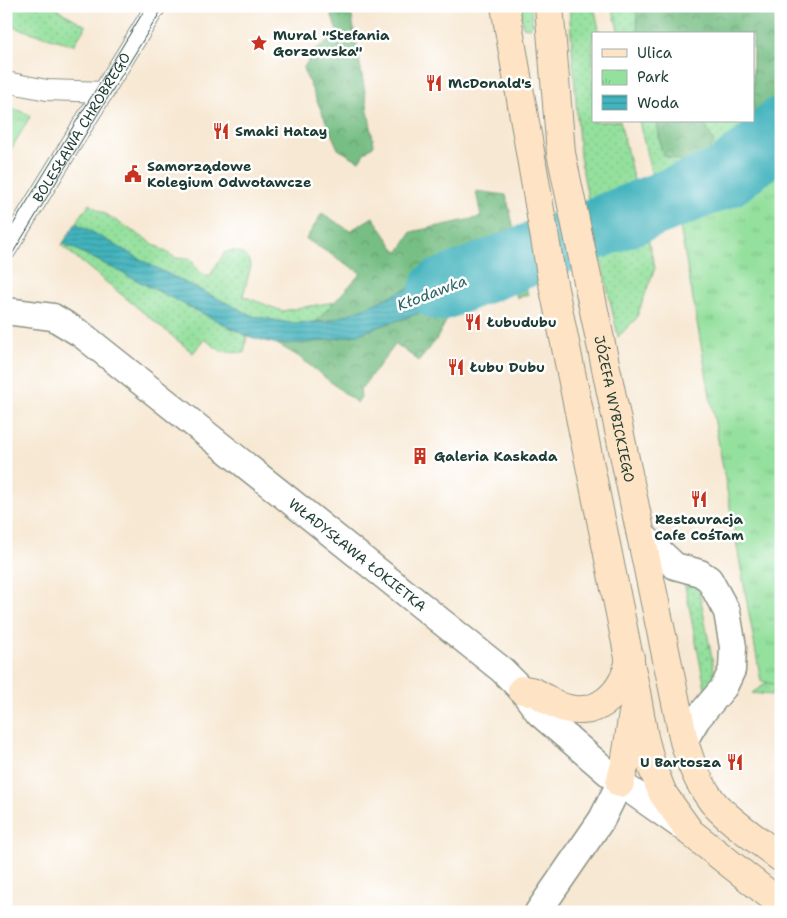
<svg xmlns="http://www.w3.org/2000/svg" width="787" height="918" font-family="'Shantell Sans',sans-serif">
	<defs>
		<pattern id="grass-dots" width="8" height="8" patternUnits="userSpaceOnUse" patternTransform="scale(1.25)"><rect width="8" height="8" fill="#94e09d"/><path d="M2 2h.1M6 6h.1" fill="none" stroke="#7fc188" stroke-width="1.8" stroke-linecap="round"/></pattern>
		<pattern id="forest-crowns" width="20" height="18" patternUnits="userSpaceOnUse" patternTransform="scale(1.25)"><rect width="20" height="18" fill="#77be84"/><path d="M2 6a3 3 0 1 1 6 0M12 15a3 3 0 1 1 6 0" fill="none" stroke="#619c6d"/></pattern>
		<pattern id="park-tufts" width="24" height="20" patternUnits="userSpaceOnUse" patternTransform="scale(1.25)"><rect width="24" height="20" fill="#94e09d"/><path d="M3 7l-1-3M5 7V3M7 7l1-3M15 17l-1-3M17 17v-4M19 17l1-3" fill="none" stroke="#7fc188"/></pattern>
		<pattern id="water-rules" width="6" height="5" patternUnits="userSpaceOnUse" patternTransform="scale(1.25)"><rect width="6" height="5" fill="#43b3bd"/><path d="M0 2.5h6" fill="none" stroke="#37939a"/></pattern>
	</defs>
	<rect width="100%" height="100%" fill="#fff"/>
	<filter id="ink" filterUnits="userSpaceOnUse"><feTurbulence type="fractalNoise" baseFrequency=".02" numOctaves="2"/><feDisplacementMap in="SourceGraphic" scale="10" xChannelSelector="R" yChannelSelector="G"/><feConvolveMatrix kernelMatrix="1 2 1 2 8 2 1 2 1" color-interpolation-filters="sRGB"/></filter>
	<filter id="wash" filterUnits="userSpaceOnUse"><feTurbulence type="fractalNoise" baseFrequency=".0096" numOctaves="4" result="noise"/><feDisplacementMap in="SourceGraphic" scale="20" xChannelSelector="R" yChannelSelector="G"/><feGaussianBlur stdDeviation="1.12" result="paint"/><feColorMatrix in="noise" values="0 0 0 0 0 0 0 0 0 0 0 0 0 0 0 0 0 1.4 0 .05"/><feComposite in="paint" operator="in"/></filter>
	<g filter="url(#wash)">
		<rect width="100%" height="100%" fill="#f7e8d3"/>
		<!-- grass -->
		<g fill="url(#grass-dots)" stroke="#5a8e68">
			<polygon points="6,6 52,6 86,26 74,45 6,25"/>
			<polygon points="519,6 531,6 533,24 530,28 523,27"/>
			<polygon points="569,6 594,6 600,34 593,34 593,122 620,121 637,194 590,209 580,157"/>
			<polygon points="612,6 781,6 781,113 725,165 655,190 639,121 753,121 753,34 619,34"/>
			<path d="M 89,204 L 176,258 L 191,259 L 197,270 L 209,277 L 225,252 C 237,249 247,253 251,266 L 243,296 L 282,311 L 334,302 L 316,322 L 290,323 L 253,316 L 158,269 L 76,223 Z"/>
			<polygon points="645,225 655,268 636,319 618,337 597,241"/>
			<polygon points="63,243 247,336 244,353 221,351 204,339 193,353 62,246"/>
			<polygon points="683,576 699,590 715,674 706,693"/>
			<polygon points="781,673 781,696 752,693"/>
		</g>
		<!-- forest -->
		<g fill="url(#forest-crowns)" stroke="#4b7e5c">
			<polygon points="329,6 350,6 374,145 365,152 359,161 338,149 303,69 314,51 338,35"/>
			<polygon points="636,6 781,6 781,102 775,108 753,113 753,34 638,34"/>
			<polygon points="657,121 703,121 714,142 707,155 690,164 662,155"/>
			<path d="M 476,191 L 506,195 L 515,233 C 475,257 434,277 392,296 C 368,307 341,321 316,322 L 361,273 L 306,239 L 322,213 L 350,231 L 373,217 L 396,251 L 399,252 L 411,232 L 481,217 Z"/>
			<polygon points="524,277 528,295 517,298 514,287 450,314 436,340 419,361 396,344 360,390 361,397 357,403 298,356 277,344 306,343 352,336"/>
		</g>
		<!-- park -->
		<g fill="url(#park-tufts)" stroke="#5a8e68">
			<polygon points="6,106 31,115 6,158"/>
			<polygon points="781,110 781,686 761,681 677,210"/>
		</g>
		<!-- water -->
		<g fill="url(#water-rules)" stroke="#317878">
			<path d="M 781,113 L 781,153 L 759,173 L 727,195 L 662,218 L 655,190 C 713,170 742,167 781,113 Z"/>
			<polygon points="637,194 645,225 597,241 590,209"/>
			<polygon points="76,223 158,269 253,316 290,323 327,322 369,306 466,262 515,233 524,277 352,336 306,343 277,344 247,336 63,243"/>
		</g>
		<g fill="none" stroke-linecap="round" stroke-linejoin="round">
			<!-- river -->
			<polyline stroke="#43b3bd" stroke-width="62" points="440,290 726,177 772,141 781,128"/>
		</g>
	</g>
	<g filter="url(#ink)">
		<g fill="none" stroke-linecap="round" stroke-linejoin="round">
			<!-- pedestrian casing -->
			<g stroke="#8b9284" stroke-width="22">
				<g id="pedestrian">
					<polyline points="6,82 47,90 104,92"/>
					<path id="s1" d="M 6,250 L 156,6"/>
				</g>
			</g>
			<!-- minor casing -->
			<g stroke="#8b9284" stroke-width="29">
				<g id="minor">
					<path id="s2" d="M 6,311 L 53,317 L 81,334 L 502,670 L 522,690 L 539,713 L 620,783 L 687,830"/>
					<polyline points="640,533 675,566 700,573 709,579 727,612 733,647 732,670 724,687 697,719 684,741"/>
					<polyline points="538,912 602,819 620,783"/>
				</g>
			</g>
			<!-- secondary casing -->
			<g stroke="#8b9284" stroke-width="30">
				<g id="secondary">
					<polyline points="505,6 551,274 636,692 644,737 652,767 663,794 690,832 781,904"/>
					<path id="s3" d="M 549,6 L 561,153 L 684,741 C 690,762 698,783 712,801 C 725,818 762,843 781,858"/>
					<path d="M 522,690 C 537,690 544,699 557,705 C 595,722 624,694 630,658"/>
					<polyline points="620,783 625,764 633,713"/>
				</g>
			</g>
			<!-- pedestrian -->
			<use href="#pedestrian" stroke="#fff" stroke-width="20"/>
			<!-- minor -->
			<use href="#minor" stroke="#fff" stroke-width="26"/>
			<!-- secondary -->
			<use href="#secondary" stroke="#fee4c5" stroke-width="28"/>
			<!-- tram -->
			<g stroke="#1f3d34" stroke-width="1">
				<polyline points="6,236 147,6"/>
				<polyline points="6,264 164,6"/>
			</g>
		</g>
	</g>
	<!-- icons -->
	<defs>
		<g id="sight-bare" transform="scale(1.35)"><path d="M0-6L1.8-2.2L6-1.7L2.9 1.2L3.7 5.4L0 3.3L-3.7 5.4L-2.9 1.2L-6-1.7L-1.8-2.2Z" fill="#c8321e" stroke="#fff" stroke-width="2.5" paint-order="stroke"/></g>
		<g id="restaurant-bare" transform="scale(1.35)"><path d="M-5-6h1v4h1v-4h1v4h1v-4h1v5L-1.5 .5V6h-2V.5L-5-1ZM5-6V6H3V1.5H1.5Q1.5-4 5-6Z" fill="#c8321e" stroke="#fff" stroke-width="2.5" paint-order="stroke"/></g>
		<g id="civic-bare" transform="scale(1.35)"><path d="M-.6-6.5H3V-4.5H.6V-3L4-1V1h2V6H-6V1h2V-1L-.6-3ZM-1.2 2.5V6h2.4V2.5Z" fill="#c8321e" stroke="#fff" stroke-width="2.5" paint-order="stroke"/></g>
		<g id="building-bare" transform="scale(1.35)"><path d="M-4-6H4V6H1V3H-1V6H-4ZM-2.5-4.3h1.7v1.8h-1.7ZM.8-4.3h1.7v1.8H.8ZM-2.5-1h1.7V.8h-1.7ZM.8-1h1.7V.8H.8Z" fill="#c8321e" stroke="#fff" stroke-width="2.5" paint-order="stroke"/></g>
	</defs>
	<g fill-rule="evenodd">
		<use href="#sight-bare" x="259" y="43"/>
		<use href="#restaurant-bare" x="434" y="83"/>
		<use href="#restaurant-bare" x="221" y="131"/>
		<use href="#civic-bare" x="133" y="174"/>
		<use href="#restaurant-bare" x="473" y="322"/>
		<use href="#restaurant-bare" x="456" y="367"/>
		<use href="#building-bare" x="420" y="456"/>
		<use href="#restaurant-bare" x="699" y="499"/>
		<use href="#restaurant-bare" x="735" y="762"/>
	</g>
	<g text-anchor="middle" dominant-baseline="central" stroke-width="5" stroke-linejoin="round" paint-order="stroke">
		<!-- poi labels -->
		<g font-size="14" font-weight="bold" fill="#1f3d34" stroke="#fff" text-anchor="start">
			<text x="273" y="35">Mural "Stefania<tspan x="273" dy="16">Gorzowska"</tspan></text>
			<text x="448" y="83">McDonald's</text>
			<text x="235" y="131">Smaki Hatay</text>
			<text x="147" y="166">Samorządowe<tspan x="147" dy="16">Kolegium Odwoławcze</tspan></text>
			<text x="487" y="322">Łubudubu</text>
			<text x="470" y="367">Łubu Dubu</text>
			<text x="434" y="456">Galeria Kaskada</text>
			<text x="699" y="519" text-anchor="middle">Restauracja<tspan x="699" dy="16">Cafe CośTam</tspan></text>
			<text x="721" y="762" text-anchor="end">U Bartosza</text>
		</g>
		<!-- street labels -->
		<g font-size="14" fill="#1f3d34" stroke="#fff">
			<text stroke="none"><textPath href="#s1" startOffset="144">BOLESŁAWA CHROBREGO</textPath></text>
			<text stroke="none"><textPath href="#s3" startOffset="409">JÓZEFA WYBICKIEGO</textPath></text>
			<text stroke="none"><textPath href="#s2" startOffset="434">WŁADYSŁAWA ŁOKIETKA</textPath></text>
		</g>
		<!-- water labels -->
		<g font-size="15" font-style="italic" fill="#2c6664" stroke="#fff">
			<text transform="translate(432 293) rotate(-21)">Kłodawka</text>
		</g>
	</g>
	<!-- margin -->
	<rect width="787" height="918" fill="none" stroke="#fff" stroke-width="25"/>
	<!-- legend -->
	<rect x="592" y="32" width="162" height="90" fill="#ffffff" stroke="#a5b1ae"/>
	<rect x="602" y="49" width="25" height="8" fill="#fee4c5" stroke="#a5b1ae"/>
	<text x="637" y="58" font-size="15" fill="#1f3d34">Ulica</text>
	<rect x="602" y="70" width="25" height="15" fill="url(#park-tufts)" stroke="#a5b1ae"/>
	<text x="637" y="82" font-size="15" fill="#1f3d34">Park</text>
	<rect x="602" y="95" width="25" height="15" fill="url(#water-rules)" stroke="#a5b1ae"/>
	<text x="637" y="108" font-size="15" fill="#1f3d34">Woda</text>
</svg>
